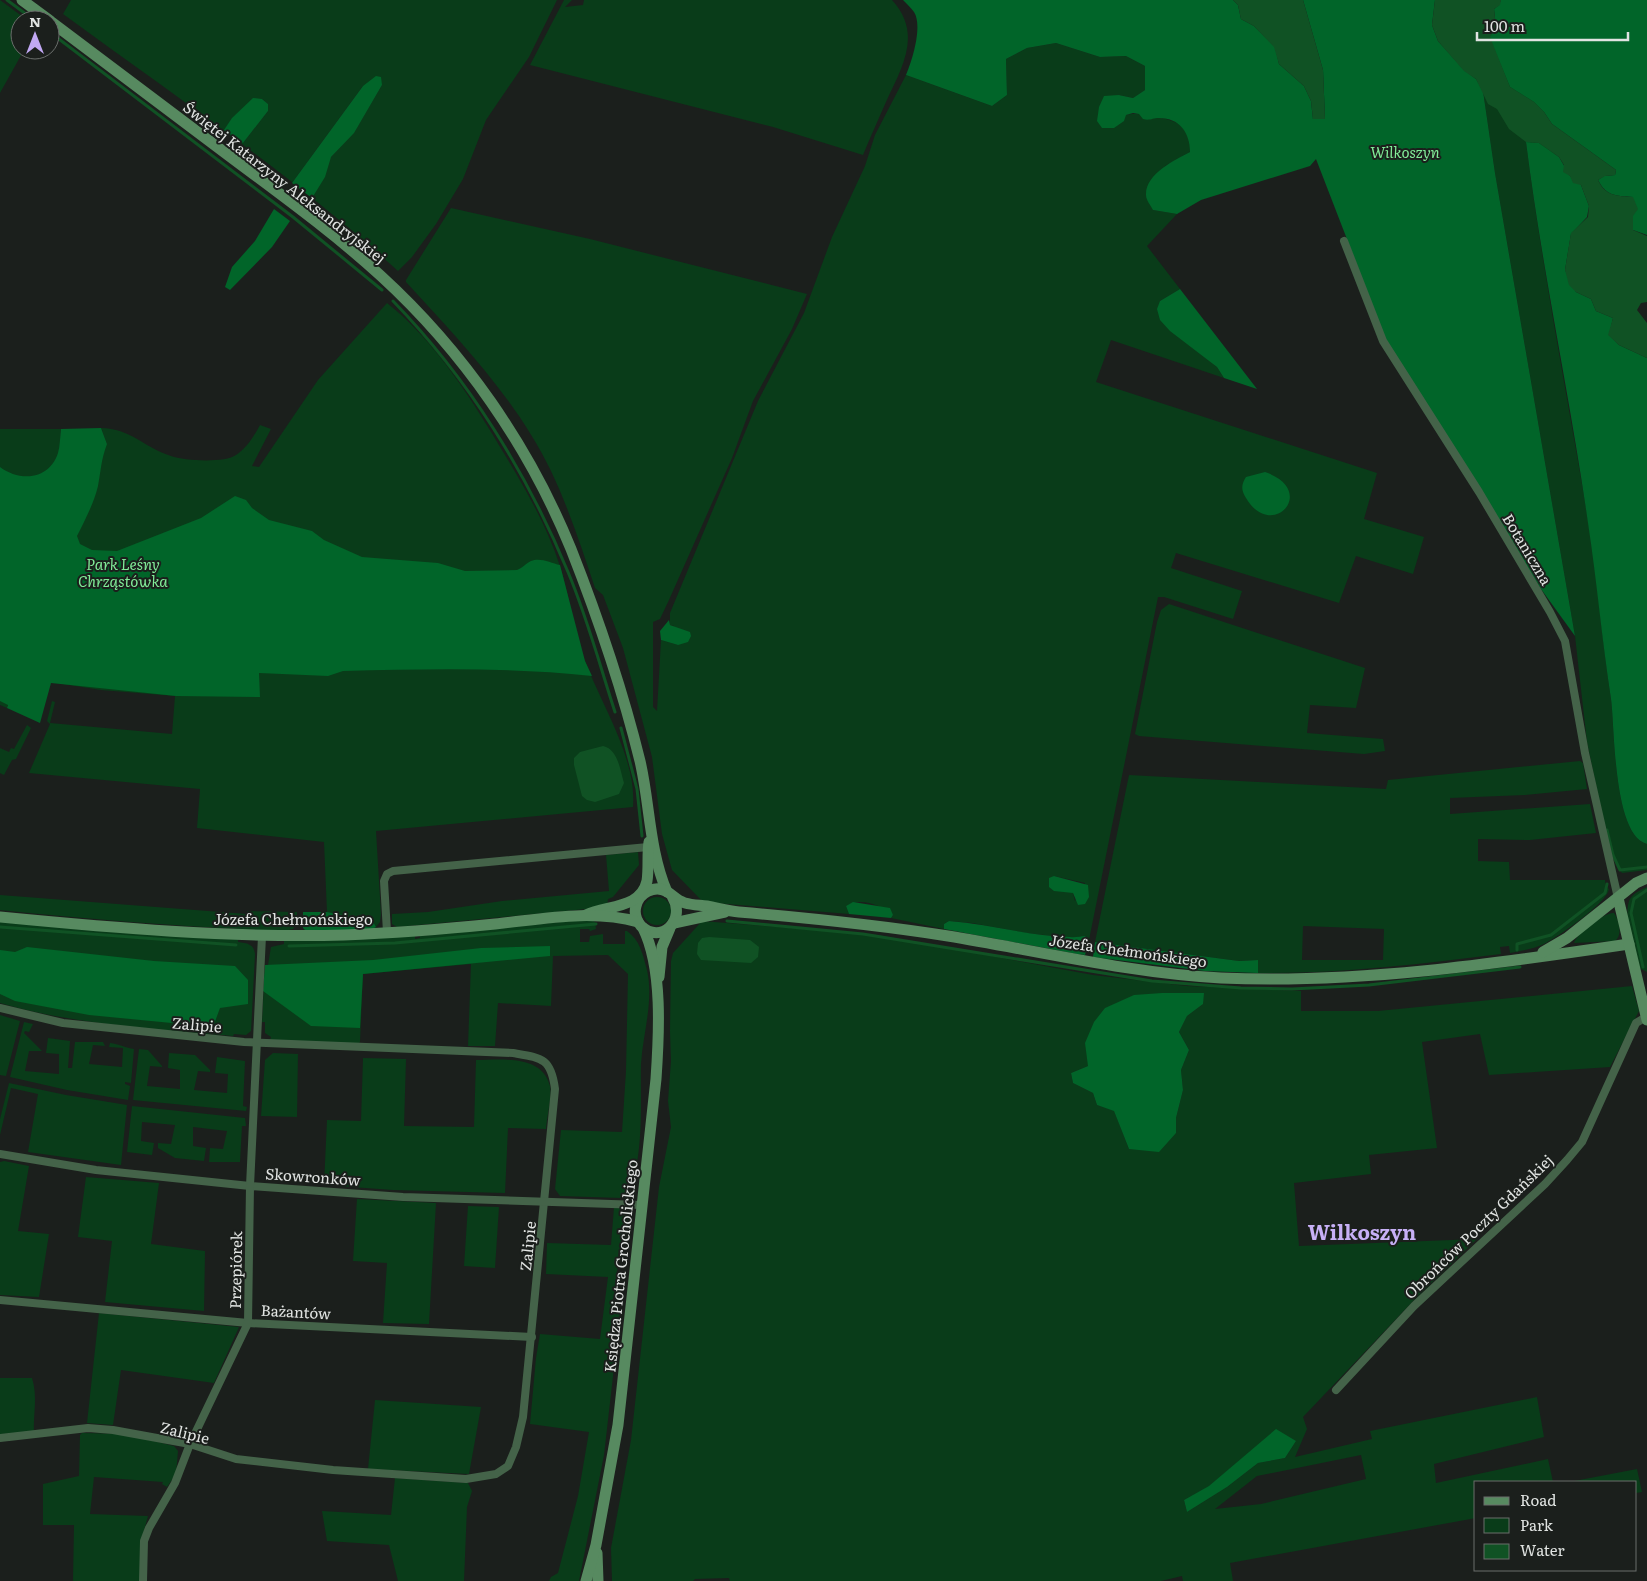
<svg xmlns="http://www.w3.org/2000/svg" width="1647" height="1581" font-family="Literata,serif">
	<rect width="100%" height="100%" fill="#1b1f1c"/>
	<!-- green -->
	<g fill="#093c19" fill-rule="evenodd">
		<polygon points="0,0 27,20 20,20 20,50 24,50 0,93"/>
		<path d="M 71,0 L 557,0 L 529,57 L 486,120 L 463,179 L 436,224 L 412,257 L 398,271 C 294,176 176,97 63,14 ZM 382,85 L 354,132 L 331,157 L 292,183 L 363,86 ZM 262,99 L 268,104 L 268,111 L 243,143 Z"/>
		<path d="M 564,0 L 572,0 L 565,7 L 583,5 L 584,0 L 892,0 C 923,34 902,67 886,102 C 878,120 870,138 863,155 L 773,127 L 530,65 Z"/>
		<path d="M 1501,0 L 1500,5 L 1544,112 L 1571,233 L 1526,142 C 1542,268 1567,394 1588,519 C 1598,579 1602,640 1611,699 C 1615,729 1613,835 1647,844 L 1647,870 L 1622,873 L 1610,852 L 1587,742 L 1575,636 L 1495,173 L 1483,91 L 1476,79 Z"/>
		<path d="M 1056,43 L 1100,57 L 1126,56 L 1145,66 L 1145,90 L 1133,98 L 1119,95 L 1126,115 C 1137,111 1179,119 1186,129 C 1190,136 1190,145 1190,152 L 1165,166 L 1153,210 L 1177,214 L 1147,246 L 1180,289 L 1160,301 L 1197,350 L 1217,367 L 1224,378 L 1111,340 L 1096,382 L 1377,473 L 1364,519 L 1424,537 L 1413,574 L 1356,556 L 1339,603 L 1176,553 L 1171,568 L 1242,591 L 1233,619 L 1164,597 L 1158,597 L 1089,940 L 1085,936 L 1072,938 L 1026,933 L 972,923 L 949,921 L 944,924 L 944,929 L 891,918 L 893,915 C 880,905 861,897 846,906 L 849,914 L 703,902 L 672,870 L 662,834 L 652,757 L 623,648 L 603,595 L 595,588 C 582,549 569,509 551,471 C 516,399 460,341 406,282 L 406,280 L 451,208 L 590,239 L 807,294 L 792,329 L 753,401 L 732,458 L 669,600 L 660,619 L 653,622 L 653,707 L 657,711 L 661,640 L 678,645 L 674,626 L 670,625 L 670,613 L 758,401 L 804,313 L 832,237 L 865,166 L 875,135 L 906,75 L 992,106 L 1007,95 L 1006,59 L 1027,48 ZM 1054,876 L 1085,883 L 1075,901 L 1073,893 Z"/>
		<path d="M 387,303 C 436,341 474,403 505,455 C 526,490 547,526 560,566 C 570,597 573,631 585,661 C 602,706 637,759 633,807 L 376,831 L 381,914 L 380,922 L 376,927 L 372,920 L 327,912 L 324,842 L 197,828 L 200,789 L 29,773 L 50,724 L 47,721 L 52,701 L 55,702 L 50,723 L 172,734 L 175,696 L 101,690 L 50,682 L 8,705 L 7,708 L 0,705 L 0,429 L 61,429 L 60,443 L 107,444 L 101,428 C 130,428 145,448 171,456 C 185,461 225,463 236,455 C 247,448 254,436 260,425 L 271,429 L 252,466 L 259,467 L 318,380 Z"/>
		<polygon points="1169,604 1365,668 1356,708 1310,705 1307,733 1383,739 1385,751 1364,754 1139,736 1135,734 1157,622 1161,610"/>
		<polygon points="27,725 31,728 16,759 12,760 4,775 0,773 0,748 9,752 11,748 14,749"/>
		<path d="M 1580,761 L 1583,763 L 1587,789 L 1525,795 L 1450,798 L 1450,814 L 1590,804 L 1596,833 L 1530,840 L 1478,839 L 1478,861 L 1509,862 L 1510,880 L 1605,880 L 1606,887 L 1609,889 C 1607,903 1558,937 1544,944 C 1533,949 1521,951 1510,953 L 1509,946 L 1500,947 L 1501,954 C 1420,964 1340,974 1258,973 L 1257,960 L 1239,961 L 1095,942 L 1129,775 L 1386,789 L 1388,780 ZM 1303,926 L 1384,929 L 1383,960 L 1302,960 Z"/>
		<polygon points="638,852 639,865 613,897 608,899 607,907 397,927 392,924 392,914 428,912 502,901 609,891 606,855"/>
		<path d="M 1647,887 L 1647,972 L 1639,968 C 1635,949 1623,920 1629,901 C 1632,894 1640,890 1647,887 Z"/>
		<path d="M 0,895 L 247,914 L 247,911 L 297,912 L 297,924 L 293,929 L 284,931 C 189,927 94,920 0,910 Z"/>
		<circle cx="657" cy="911" r="14"/>
		<path d="M 1614,913 C 1619,920 1623,935 1615,941 L 1574,943 C 1576,934 1604,912 1614,913 Z"/>
		<path d="M 589,919 L 595,922 L 596,929 L 590,931 L 589,929 L 580,929 L 580,942 L 589,942 L 590,936 L 603,934 L 603,944 L 625,944 L 625,931 L 627,931 C 640,940 643,955 647,970 C 654,1001 643,1033 641,1064 C 640,1095 646,1177 622,1198 L 560,1196 L 555,1189 L 561,1130 L 622,1132 L 626,1071 L 628,974 L 608,955 L 553,956 L 551,1006 L 498,1003 L 495,1046 L 468,1046 L 471,964 L 363,974 L 360,1042 L 356,1046 L 270,1040 L 271,1037 L 265,1033 L 265,1022 L 262,1022 L 265,965 L 268,965 L 271,947 L 284,944 L 284,941 L 415,936 L 415,939 L 420,938 L 420,936 Z"/>
		<path d="M 702,921 L 878,935 L 1093,975 L 1187,986 L 1301,991 L 1301,1011 L 1378,1011 L 1632,986 L 1639,1011 L 1610,1067 L 1489,1075 L 1480,1034 L 1422,1042 L 1437,1148 L 1369,1155 L 1371,1174 L 1294,1183 L 1299,1246 L 1477,1239 L 1416,1298 L 1303,1417 L 1307,1429 L 1295,1457 L 1372,1439 L 1370,1431 L 1537,1397 L 1544,1437 L 1434,1464 L 1436,1483 L 1548,1459 L 1553,1482 L 1476,1482 L 1476,1518 L 1230,1563 L 1233,1581 L 1183,1581 L 1182,1576 L 1161,1581 L 730,1581 L 729,1578 L 695,1579 L 693,1581 L 612,1581 L 611,1548 L 631,1440 L 659,1187 L 671,1127 L 668,1101 L 671,1061 L 670,1031 L 671,961 L 673,953 ZM 1203,1004 L 1187,1016 L 1179,1032 L 1189,1050 L 1181,1070 L 1183,1090 L 1176,1118 L 1176,1133 L 1129,1149 L 1114,1110 L 1097,1105 L 1093,1093 L 1073,1083 L 1071,1073 L 1088,1066 ZM 1296,1441 L 1285,1458 L 1258,1463 L 1227,1487 L 1187,1512 L 1184,1500 ZM 1361,1455 L 1366,1479 L 1261,1504 L 1215,1509 L 1257,1476 Z"/>
		<path d="M 0,922 L 238,939 L 238,942 C 247,943 254,944 255,954 L 251,1031 L 246,1035 L 234,1034 L 233,1036 C 155,1029 76,1025 0,1003 Z"/>
		<polygon points="0,1015 20,1021 6,1076 0,1075"/>
		<path d="M 24,1022 L 33,1024 L 29,1032 L 25,1031 L 24,1033 L 42,1051 L 29,1051 L 25,1071 L 59,1074 L 59,1054 L 46,1053 L 48,1038 L 70,1041 L 68,1068 L 72,1068 L 75,1042 L 103,1042 L 105,1046 L 93,1045 L 89,1064 L 122,1067 L 123,1048 L 109,1047 L 110,1043 C 119,1044 126,1048 134,1049 L 131,1083 L 125,1082 L 125,1084 L 130,1086 L 128,1100 L 67,1090 L 10,1077 Z"/>
		<polygon points="139,1049 148,1050 162,1066 162,1067 150,1066 147,1086 180,1089 180,1070 168,1068 169,1053 195,1055 210,1070 210,1072 198,1071 194,1090 227,1093 228,1074 215,1073 217,1057 245,1061 243,1106 247,1107 246,1111 133,1100"/>
		<polygon points="273,1053 298,1054 297,1117 261,1116 265,1060"/>
		<path d="M 363,1058 L 406,1059 L 404,1126 L 474,1127 L 476,1060 C 501,1060 542,1054 550,1086 C 552,1098 547,1116 546,1129 L 508,1128 L 505,1193 L 393,1190 L 324,1185 L 327,1120 L 361,1121 Z"/>
		<polygon points="9,1083 66,1095 127,1105 121,1165 28,1152 38,1094 11,1088 0,1135 0,1119"/>
		<polygon points="132,1106 245,1118 246,1126 242,1126 240,1162 209,1162 210,1148 223,1149 227,1131 193,1127 193,1146 206,1148 204,1161 175,1158 158,1148 158,1143 171,1144 175,1125 142,1122 141,1141 154,1143 152,1155 127,1152"/>
		<polygon points="4,1161 29,1166 18,1231 49,1234 39,1297 0,1295 0,1162"/>
		<polygon points="86,1177 159,1183 151,1244 205,1251 204,1311 105,1302 112,1241 78,1237"/>
		<polygon points="357,1199 436,1203 429,1324 383,1323 387,1263 353,1261"/>
		<polygon points="468,1206 499,1207 495,1268 464,1266"/>
		<polygon points="614,1207 629,1211 630,1217 616,1275 616,1286 612,1303 620,1315 604,1455 579,1581 549,1581 551,1577 558,1573 578,1496 589,1432 530,1424 536,1358 540,1334 600,1339 608,1277 546,1274 547,1243 611,1245"/>
		<polygon points="99,1313 239,1327 214,1383 121,1370 113,1425 87,1423"/>
		<path d="M 0,1378 L 32,1378 C 38,1397 33,1414 34,1433 L 0,1434 Z"/>
		<polygon points="375,1400 481,1407 469,1474 368,1469"/>
		<polygon points="82,1433 125,1434 174,1446 178,1451 176,1474 167,1487 162,1484 163,1482 94,1477 90,1514 148,1516 140,1545 141,1581 73,1581 74,1525 43,1525 43,1484 79,1476 80,1435"/>
		<polygon points="1637,1469 1642,1492 1636,1493 1636,1482 1569,1482"/>
		<polygon points="395,1478 468,1483 472,1491 467,1507 464,1581 398,1581 389,1545 327,1541 322,1511 391,1515"/>
	</g>
	<!-- forest -->
	<g fill="#016529">
		<path d="M 903,0 L 1233,0 L 1238,5 L 1241,19 L 1254,26 L 1275,47 L 1279,64 L 1304,86 L 1311,101 L 1313,119 L 1325,119 L 1323,70 L 1303,0 L 1435,0 L 1432,25 L 1438,41 L 1464,70 L 1476,79 L 1483,91 L 1495,173 L 1575,636 L 1541,589 L 1386,340 L 1316,159 L 1310,166 L 1201,200 L 1177,214 L 1153,210 C 1151,206 1146,200 1146,195 C 1145,174 1175,160 1190,152 C 1190,133 1180,118 1159,118 C 1152,118 1150,121 1143,119 L 1139,114 L 1133,113 L 1126,115 L 1124,121 L 1114,128 L 1102,128 L 1097,121 L 1099,107 L 1104,96 L 1119,95 L 1133,98 L 1145,90 L 1145,66 L 1126,56 L 1100,57 L 1056,43 L 1027,48 L 1006,59 L 1007,95 L 992,106 L 906,75 C 912,61 923,26 914,12 C 911,8 907,4 903,0 Z"/>
		<path d="M 1501,0 L 1647,0 L 1647,235 L 1633,230 L 1633,197 C 1616,196 1606,196 1598,180 L 1604,176 L 1615,175 L 1616,170 L 1552,124 L 1544,112 L 1534,102 L 1510,87 L 1489,37 L 1496,28 L 1494,9 L 1499,5 Z"/>
		<polygon points="376,76 381,77 382,85 354,133 331,157 325,177 312,198 292,183 363,86"/>
		<polygon points="253,98 262,99 268,104 268,111 243,143 224,130 232,118"/>
		<path d="M 1526,142 L 1539,143 L 1559,157 L 1570,176 L 1581,185 L 1589,206 L 1587,217 L 1571,234 L 1565,270 L 1576,292 L 1591,299 L 1596,311 L 1613,318 L 1609,335 L 1619,345 L 1647,358 L 1647,844 C 1613,835 1615,729 1611,699 C 1602,641 1597,582 1588,523 C 1570,396 1542,270 1526,142 Z"/>
		<polygon points="274,209 290,221 272,247 230,290 225,287 232,267 255,241"/>
		<polygon points="1180,289 1257,389 1224,378 1217,367 1170,331 1160,320 1157,309 1160,301"/>
		<path d="M 101,428 L 107,444 C 101,460 101,470 98,486 C 94,503 85,520 77,536 L 80,544 L 92,550 L 117,551 L 201,518 L 235,496 L 246,500 L 252,508 L 269,520 L 312,531 L 324,540 L 362,557 L 438,563 L 465,571 L 517,570 C 523,568 526,563 531,561 C 540,557 551,563 560,565 L 585,661 L 592,676 C 509,667 426,669 343,671 L 328,676 L 259,673 L 260,697 L 176,696 L 51,683 L 40,723 L 7,708 L 8,705 L 0,701 L 0,467 C 20,482 49,480 58,453 C 60,446 60,437 61,429 Z"/>
		<path d="M 1265,472 C 1319,490 1272,542 1246,498 C 1241,490 1241,485 1246,477 Z"/>
		<polygon points="669,620 670,625 690,632 691,636 688,642 678,645 661,640 660,631"/>
		<polygon points="1054,876 1088,885 1089,897 1085,904 1078,905 1073,893 1054,891 1049,887 1049,878"/>
		<polygon points="853,902 890,908 893,915 891,918 849,914 846,906"/>
		<polygon points="303,912 327,912 372,920 376,927 371,930 307,932 303,928"/>
		<path d="M 949,921 C 989,924 1029,936 1070,937 C 1075,938 1080,936 1085,936 L 1089,940 L 1085,955 L 1077,954 L 944,929 L 944,924 Z"/>
		<polygon points="1095,942 1239,961 1258,960 1258,973 1205,971 1093,957"/>
		<polygon points="550,946 550,956 363,974 360,1028 311,1026 263,991 265,965 373,960 481,948"/>
		<polygon points="27,947 154,961 235,966 248,980 248,1004 220,1008 213,1027 89,1015 15,1001 0,994 0,950 15,952"/>
		<polygon points="1162,993 1204,993 1203,1004 1187,1016 1179,1032 1189,1050 1181,1070 1183,1090 1176,1118 1176,1133 1159,1152 1129,1149 1114,1111 1097,1105 1093,1093 1073,1083 1071,1073 1088,1066 1085,1043 1094,1022 1105,1008 1134,995"/>
		<polygon points="1276,1429 1296,1441 1285,1458 1258,1463 1227,1487 1187,1512 1184,1500 1209,1486"/>
	</g>
	<!-- water -->
	<g fill="#105224">
		<polygon points="1233,0 1303,0 1323,70 1325,119 1313,119 1311,101 1304,86 1279,64 1274,47 1254,26 1241,19 1238,5"/>
		<path d="M 1435,0 L 1501,0 L 1500,5 L 1494,9 L 1496,28 L 1490,37 L 1510,87 L 1534,102 L 1544,112 L 1552,124 L 1616,170 L 1615,175 L 1605,176 L 1598,180 C 1605,196 1617,196 1633,197 L 1638,209 L 1633,216 L 1633,230 L 1647,236 L 1647,302 L 1641,303 L 1637,310 L 1647,323 L 1647,358 L 1619,345 L 1608,335 L 1613,318 L 1596,311 L 1591,299 L 1576,292 L 1569,285 L 1565,270 L 1571,233 L 1588,217 L 1589,206 L 1581,185 L 1573,183 L 1570,176 L 1563,172 L 1564,165 L 1559,157 L 1539,143 L 1526,142 L 1509,129 L 1497,109 L 1488,104 L 1476,79 L 1464,71 L 1438,41 L 1432,25 Z"/>
		<path d="M 603,746 C 618,749 620,770 624,783 L 619,794 L 595,802 L 587,800 L 582,796 L 574,765 L 574,758 L 580,752 Z"/>
		<polygon points="709,937 750,940 759,947 758,957 751,963 701,960 697,954 698,943 702,938"/>
	</g>
	<g fill="none" stroke-linecap="round" stroke-linejoin="round">
		<!-- stream -->
		<g stroke="#105224" stroke-width="3">
			<polyline points="7,0 34,20"/>
			<polyline points="51,33 293,217 382,290"/>
			<path d="M 393,301 C 468,378 527,473 568,572 C 587,617 600,666 615,712"/>
			<polyline points="621,728 637,789 642,836"/>
			<polyline points="1607,830 1613,855 1620,870 1647,867"/>
			<polyline points="727,921 863,934 1152,981 1241,988 1292,989 1369,985 1520,967"/>
			<polyline points="0,927 236,945"/>
			<polyline points="289,946 395,943 596,924"/>
			<polyline points="1517,950 1517,944 1551,935 1605,893 1607,884"/>
			<polyline points="1643,967 1631,913 1634,899 1647,890"/>
		</g>
		<!-- street -->
		<g stroke="#446349" stroke-width="8">
			<polyline points="1344,241 1383,341 1479,492 1550,612 1565,641 1585,753 1618,898"/>
			<polyline points="387,932 384,881 387,874 393,871 648,847"/>
			<path d="M 0,1008 L 63,1023 L 244,1042 L 513,1053 C 542,1058 551,1058 555,1089 L 523,1417 L 516,1447 L 508,1466 L 496,1474 L 466,1479 L 333,1470 L 236,1459 L 190,1444 L 113,1430 L 88,1428 L 0,1438"/>
			<polyline points="0,1154 96,1170 250,1186 403,1197 641,1205"/>
			<polyline points="0,1300 248,1323 532,1337"/>
			<polyline points="1336,1390 1414,1306 1545,1184 1567,1160 1582,1142 1636,1023 1646,1017"/>
			<polyline points="143,1581 144,1541 149,1528 175,1483 190,1444 248,1323 250,1186 262,936"/>
		</g>
		<!-- secondary -->
		<g stroke="#578a60" stroke-width="11">
			<polyline points="22,0 49,20"/>
			<path d="M 50,21 C 109,66 169,110 228,155 C 280,194 333,232 381,276 C 463,351 529,446 571,549 C 597,615 623,692 640,761 C 650,804 649,850 667,892"/>
			<path d="M 672,896 C 687,920 661,945 641,926 C 636,920 634,913 636,906 C 639,893 654,885 666,891 C 673,895 677,901 685,903 C 692,905 699,905 707,906 C 718,908 728,911 739,912 C 809,918 878,925 948,936 C 1039,951 1129,973 1221,978 C 1357,984 1494,964 1629,944"/>
			<polyline points="1618,898 1647,1020"/>
			<path d="M 586,915 C 607,905 641,909 647,881 C 649,868 647,855 649,842"/>
			<path d="M 0,917 C 114,928 229,938 344,935 C 395,933 445,929 495,924 C 543,919 592,909 638,922"/>
			<polyline points="674,923 725,912"/>
			<polyline points="1543,952 1567,938 1636,883 1647,878"/>
			<polyline points="659,977 662,947 670,928"/>
			<polyline points="597,1553 598,1581"/>
			<path d="M 586,1581 L 596,1545 L 618,1425 L 656,1079 C 659,1035 663,968 643,928"/>
		</g>
	</g>
	<g text-anchor="middle" dominant-baseline="central" stroke-width="4" stroke-linejoin="round" paint-order="stroke">
		<!-- park labels -->
		<g font-size="15" font-style="italic" fill="#81ec98" stroke="#1b1f1c">
			<text x="1405" y="151">Wilkoszyn</text>
			<text x="123" y="563">Park Leśny<tspan x="123" dy="17">Chrząstówka</tspan></text>
		</g>
		<!-- street labels -->
		<g font-size="15" fill="#e1e4e2" stroke="#1b1f1c">
			<text transform="translate(285 182) rotate(38)">Świętej Katarzyny Aleksandryjskiej</text>
			<text transform="translate(1528 549) rotate(59)">Botaniczna</text>
			<text x="293" y="918">Józefa Chełmońskiego</text>
			<text transform="translate(1128 950) rotate(8)">Józefa Chełmońskiego</text>
			<text transform="translate(197 1024) rotate(5)">Zalipie</text>
			<text transform="translate(313 1176) rotate(4)">Skowronków</text>
			<text transform="translate(1478 1226) rotate(-44)">Obrońców Poczty Gdańskiej</text>
			<text transform="translate(527 1246) rotate(-84)">Zalipie</text>
			<text transform="translate(620 1266) rotate(-84)">Księdza Piotra Grocholickiego</text>
			<text transform="translate(235 1270) rotate(-89)">Przepiórek</text>
			<text transform="translate(296 1311) rotate(3)">Bażantów</text>
			<text transform="translate(185 1432) rotate(14)">Zalipie</text>
		</g>
		<!-- district labels -->
		<g font-size="20" font-weight="bold" fill="#c7b0f6" stroke="#1b1f1c">
			<text x="1362" y="1231">Wilkoszyn</text>
		</g>
	</g>
	<!-- legend -->
	<rect x="1474" y="1481" width="162" height="90" fill="#1b1f1c" stroke="#6a6e6b"/>
	<rect x="1484" y="1497" width="25" height="8" fill="#578a60" stroke="#6a6e6b"/>
	<text x="1520" y="1506" font-size="15" fill="#e1e4e2">Road</text>
	<rect x="1484" y="1518" width="25" height="15" fill="#093c19" stroke="#6a6e6b"/>
	<text x="1520" y="1531" font-size="15" fill="#e1e4e2">Park</text>
	<rect x="1484" y="1544" width="25" height="15" fill="#105224" stroke="#6a6e6b"/>
	<text x="1520" y="1556" font-size="15" fill="#e1e4e2">Water</text>
	<!-- north arrow -->
	<g transform="translate(35 35)"><circle r="24" fill="#1b1f1c" stroke="#6a6e6b"/>
	<path d="M0-4L9 19L0 12L-9 19Z" fill="#c1a8f3"/>
	<text y="-8" font-size="14" font-weight="bold" text-anchor="middle" fill="#e1e4e2">N</text>
	</g>
	<!-- scale -->
	<path d="M1477 32v8h151v-8" fill="none" stroke="#e1e4e2" stroke-width="2.5"/>
	<text x="1484" y="32" font-size="15" fill="#e1e4e2" stroke="#1b1f1c" stroke-width="4" paint-order="stroke">100 m</text>
</svg>
